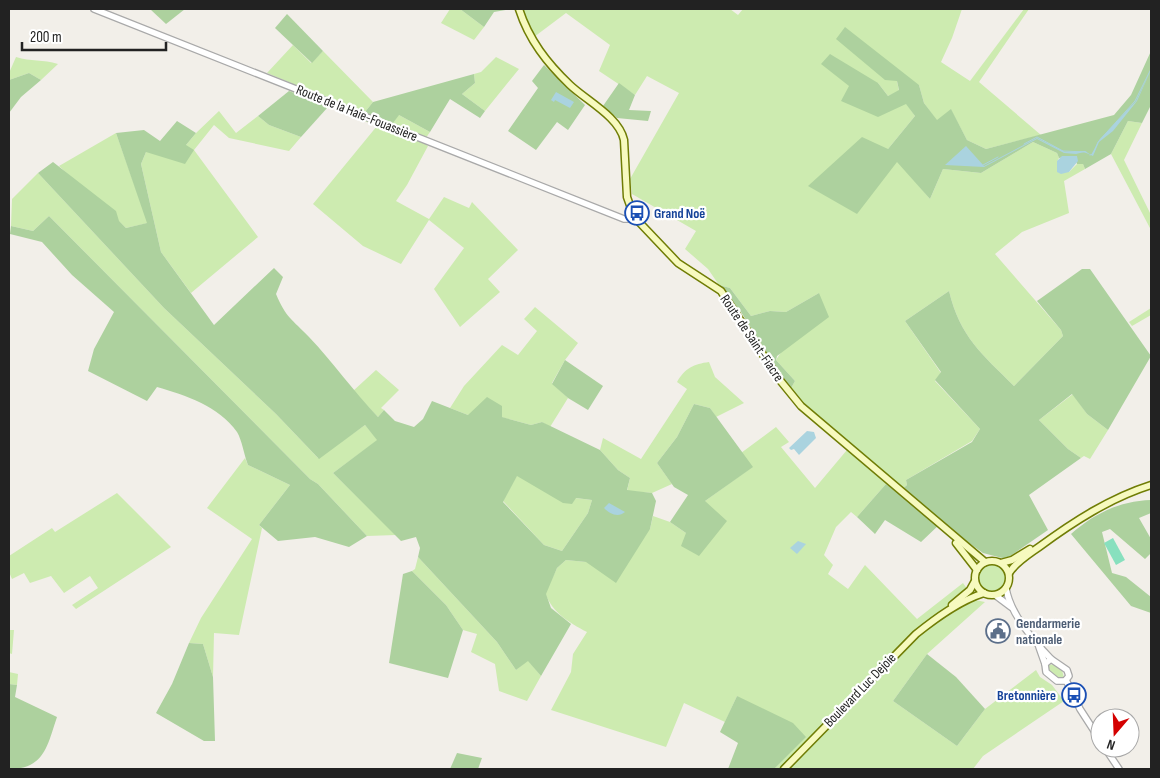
<svg xmlns="http://www.w3.org/2000/svg" width="1160" height="778" font-family="'Sofia Sans Condensed',sans-serif">
	<rect width="100%" height="100%" fill="#f2efe9"/>
	<!-- grass -->
	<g fill="#cdebb0">
		<polygon points="450,9 460,9 484,27 474,40 441,23"/>
		<path d="M 522,9 L 730,9 L 738,15 L 743,9 L 962,9 L 952,38 L 941,62 L 970,81 L 1024,9 L 1029,9 L 979,82 L 1041,135 L 986,149 L 967,140 L 951,110 L 937,121 L 924,103 L 919,85 L 897,81 L 899,91 L 888,96 L 878,83 L 849,86 L 906,103 L 915,116 L 888,149 L 930,199 L 943,169 L 981,173 L 1033,142 L 1057,153 L 1059,158 L 1057,162 L 1069,172 L 1077,164 L 1083,164 L 1085,169 L 1064,181 L 1069,213 L 1022,232 L 995,254 L 1061,330 L 1063,336 L 1014,386 C 982,354 960,337 949,291 L 905,321 L 941,373 L 935,381 L 980,429 L 972,441 L 906,480 L 907,485 L 898,493 L 886,484 L 857,517 L 851,512 L 836,527 L 824,555 L 833,565 L 828,574 L 848,589 L 865,565 L 917,619 L 963,583 L 975,600 L 985,602 L 927,654 L 893,701 L 957,746 L 985,709 L 1036,670 L 1040,677 L 1052,685 L 1064,701 L 983,756 L 973,769 L 764,769 L 774,769 L 784,758 L 737,696 L 725,722 L 684,703 L 666,747 L 551,710 L 571,672 L 573,654 L 587,632 C 568,622 553,613 545,593 L 557,568 L 566,560 L 586,562 L 650,529 L 653,516 L 670,522 L 686,533 L 705,501 L 752,467 L 741,453 L 776,427 L 789,442 L 781,447 L 815,488 L 852,444 L 811,411 L 790,390 L 795,381 L 776,360 L 819,293 L 786,312 L 770,311 L 751,316 L 730,288 L 719,285 L 708,269 L 685,249 L 696,231 L 632,194 L 630,179 L 679,93 L 647,76 L 635,95 L 599,71 L 610,45 L 566,13 L 534,37 Z"/>
		<polygon points="293,45 311,63 323,51 373,102 365,112 399,115 430,132 423,142 428,146 407,185 396,201 429,219 444,197 469,208 472,202 518,250 488,279 500,292 460,327 434,289 464,248 429,220 401,264 363,246 313,204 377,126 289,91 291,83 267,73"/>
		<path d="M 16,57 C 31,62 43,59 58,64 L 41,80 L 29,73 L 9,80 L 9,73 Z"/>
		<polygon points="496,57 519,69 485,111 462,94 475,83 474,74 481,72"/>
		<polygon points="219,111 236,133 258,116 269,125 301,137 289,151 229,138 214,125 194,150 258,237 191,293 161,252 141,164 146,152 186,145 196,133"/>
		<polygon points="1128,121 1142,123 1124,160 1151,215 1151,230 1111,154"/>
		<polygon points="116,133 148,223 126,228 59,166"/>
		<polygon points="38,173 164,308 276,414 318,458 365,425 378,440 333,473 396,535 367,536 318,484 310,479 49,216 33,231 11,226 12,199"/>
		<polygon points="535,307 578,343 565,360 552,383 568,398 550,427 542,422 531,425 501,417 468,415 450,408 464,386 502,345 518,355 537,331 524,319"/>
		<polygon points="1151,308 1151,315 1132,326 1129,322"/>
		<path d="M 709,362 L 715,377 L 744,403 L 716,417 L 710,408 L 694,404 L 677,437 L 657,463 L 672,484 L 652,493 L 627,491 L 630,478 L 618,470 L 600,450 L 603,438 L 641,459 L 687,389 L 677,382 C 685,368 694,364 709,362 Z"/>
		<polygon points="376,370 399,390 381,408 384,410 378,417 353,391"/>
		<polygon points="1073,394 1087,414 1108,430 1090,459 1084,456 1081,458 1068,449 1039,420"/>
		<polygon points="245,458 248,465 290,485 259,525 262,528 239,635 214,633 213,677 203,644 189,643 201,618 252,539 207,508"/>
		<polygon points="517,475 575,498 592,500 588,513 562,551 544,545 503,501"/>
		<polygon points="117,493 171,547 76,609 72,605 98,588 90,576 64,593 51,576 30,583 24,573 12,579 9,572 9,556 52,528 55,532"/>
		<polygon points="418,557 497,642 516,670 528,660 541,676 527,701 499,691 495,664 471,652 477,634 463,630 446,605 412,571 415,569"/>
		<circle cx="993" cy="578" r="14"/>
		<polygon points="9,630 14,630 12,654 9,653"/>
		<polygon points="1054,664 1062,670 1064,678 1058,678 1049,671 1049,665"/>
		<polygon points="9,672 18,674 17,685 9,684"/>
	</g>
	<!-- forest -->
	<g fill="#add19e" fill-rule="evenodd">
		<polygon points="150,9 185,9 166,24"/>
		<polygon points="460,9 511,9 494,12 484,27"/>
		<polygon points="287,14 323,51 312,63 275,28"/>
		<polygon points="845,27 919,85 924,103 937,120 951,109 967,140 986,149 1114,115 1131,95 1151,51 1151,105 1142,123 1128,121 1111,154 1085,169 1083,164 1077,164 1074,156 1059,158 1057,153 1033,142 981,173 943,169 930,199 897,162 857,214 808,186 862,137 888,149 915,116 906,104 878,117 841,101 849,86 821,64 830,54 878,83 888,96 899,90 897,81 885,80 836,39"/>
		<polygon points="544,65 585,105 568,130 557,122 536,150 508,131 538,88 532,81"/>
		<polygon points="29,73 41,80 21,97 9,113 9,80"/>
		<polygon points="474,74 475,83 462,94 485,111 480,118 450,99 430,132 399,115 393,123 365,112 373,102"/>
		<polygon points="619,83 635,95 629,110 651,111 648,121 617,118 603,106"/>
		<polygon points="289,91 328,107 301,137 269,125 258,116"/>
		<path d="M 177,121 L 196,133 L 186,145 L 194,150 L 185,164 L 146,152 L 141,164 L 161,252 L 214,325 L 274,268 L 283,277 L 276,294 C 286,318 292,319 309,337 C 333,362 353,391 378,417 L 384,410 L 395,421 L 414,427 L 423,419 L 432,401 L 468,415 L 487,397 L 502,406 L 502,417 L 531,425 L 542,422 L 600,450 L 618,470 L 630,478 L 627,490 L 652,493 L 656,501 L 650,529 L 616,583 L 586,562 L 566,560 L 557,568 L 546,594 L 551,608 L 571,624 L 541,676 L 528,661 L 516,670 L 497,642 L 418,557 L 420,548 L 416,537 L 401,541 L 333,473 L 377,440 L 365,425 L 319,459 L 276,414 L 164,308 L 38,173 L 53,162 L 116,211 L 119,221 L 126,228 L 147,223 L 116,133 L 144,130 L 160,141 ZM 517,476 L 563,503 L 572,504 L 576,498 L 592,500 L 588,513 L 562,551 L 544,545 L 503,502 Z"/>
		<path d="M 49,216 L 310,479 L 318,484 L 367,536 L 349,547 L 315,537 L 278,541 L 259,525 L 290,485 L 248,465 C 244,455 242,440 237,432 C 219,406 185,395 157,387 L 147,401 L 88,371 L 94,349 L 114,312 L 72,275 L 42,242 L 10,234 L 11,226 L 33,231 Z"/>
		<path d="M 1082,269 L 1090,269 L 1151,356 L 1108,430 L 1087,414 L 1072,394 L 1039,420 L 1068,449 L 1081,458 L 1029,495 L 1048,530 L 1006,559 L 983,553 L 941,523 L 921,542 L 885,520 L 875,534 L 857,517 L 886,484 L 898,493 L 907,485 L 906,480 L 972,442 L 980,429 L 935,380 L 941,372 L 905,321 L 949,291 C 960,337 982,354 1014,386 L 1063,336 L 1061,330 L 1037,301 Z"/>
		<polygon points="719,285 730,288 751,316 770,311 786,312 819,293 829,317 777,356 776,360 795,381 790,390 741,312"/>
		<polygon points="565,360 603,386 588,410 568,398 552,384"/>
		<polygon points="694,404 710,408 753,467 705,501 727,521 699,556 681,546 686,533 670,522 688,495 674,487 657,463 677,437"/>
		<path d="M 1151,500 L 1151,513 L 1139,518 L 1151,539 L 1151,553 L 1145,559 L 1110,529 L 1102,532 L 1112,573 L 1126,577 L 1151,597 L 1151,613 L 1131,606 L 1071,534 C 1095,513 1120,501 1151,500 Z"/>
		<polygon points="412,571 446,605 463,630 448,678 389,663 403,574"/>
		<polygon points="189,643 203,644 213,677 215,741 204,741 156,713 172,684"/>
		<polygon points="927,654 956,677 985,709 957,746 893,701"/>
		<path d="M 9,684 L 17,685 L 15,697 L 57,717 C 47,747 44,769 9,769 Z"/>
		<polygon points="737,696 793,723 806,737 774,769 728,769 738,743 720,732"/>
		<polygon points="457,753 482,758 478,769 450,769"/>
	</g>
	<!-- pitch -->
	<polygon fill="#88e0be" points="1113,538 1125,560 1116,565 1104,543"/>
	<!-- water -->
	<g fill="#aad3df">
		<polygon points="1151,70 1137,101 1113,131 1099,142 1093,156 1084,152 1076,154 1064,153 1037,139 984,167 945,165 966,146 984,166 1037,138 1065,152 1085,151 1091,155 1100,139 1136,101"/>
		<polygon points="556,92 574,102 570,108 555,100 554,102 551,100"/>
		<polygon points="1062,156 1077,156 1078,161 1069,172 1061,174 1057,172 1057,161"/>
		<polygon points="807,431 814,432 816,438 799,455 794,449 791,450 789,448"/>
		<path d="M 609,503 L 625,512 C 618,518 610,514 604,508 Z"/>
		<polygon points="798,541 806,544 797,554 790,548"/>
	</g>
	<g fill="none" stroke-linecap="round" stroke-linejoin="round">
		<!-- stream -->
		<g stroke="#aad3df" stroke-width="1">
			<polyline points="1024,144 1037,137 1063,151 1086,152"/>
			<polyline points="1090,155 1093,154 1098,142 1135,101 1151,69"/>
			<polyline points="983,165 998,157"/>
		</g>
		<!-- tertiary casing -->
		<g stroke="#a9a9a9" stroke-width="8">
			<g id="tertiary">
				<polyline points="94,9 624,219 637,219"/>
				<path d="M 1006,588 C 1010,614 1034,641 1051,659"/>
				<polyline points="995,595 1011,607"/>
				<polyline points="1039,647 1045,664"/>
				<polygon points="1051,659 1067,670 1069,676 1065,681 1057,681 1046,672 1045,664"/>
				<polyline points="1066,680 1080,709 1100,740"/>
				<polyline points="1105,748 1119,769"/>
			</g>
		</g>
		<!-- secondary casing -->
		<g stroke="#707d05" stroke-width="9">
			<g id="secondary">
				<path d="M 519,9 C 529,40 547,63 570,85 C 587,101 619,117 624,140 L 627,197 L 632,211 L 640,223 L 678,263 L 721,291 L 779,379 L 801,406 L 985,562"/>
				<polyline points="956,543 977,570"/>
				<circle cx="992" cy="578" r="17"/>
				<polyline points="1001,563 1012,560 1030,549"/>
				<path d="M 1009,573 C 1016,562 1028,555 1039,547 C 1073,522 1110,498 1151,485"/>
				<polyline points="952,605 970,590 975,581"/>
				<path d="M 784,769 L 916,634 C 936,618 959,601 984,593"/>
			</g>
		</g>
		<!-- tertiary -->
		<use href="#tertiary" stroke="#fff" stroke-width="5.5"/>
		<!-- secondary -->
		<use href="#secondary" stroke="#f7fabf" stroke-width="6"/>
	</g>
	<!-- icons -->
	<defs>
		<g id="bus-ring" transform="scale(1.25)"><circle r="9.5" fill="#fff" stroke="#1a4fb4" stroke-width="1.5"/><path d="M-5-6H5V4H4V6H2V4H-2V6H-4V4H-5ZM-3.5-4V0h7V-4ZM-3.5 1.2v1.5H-2V1.2ZM2 1.2v1.5H3.5V1.2Z" fill="#1a4fb4"/></g>
		<g id="civic-ring" transform="scale(1.25)"><circle r="9.5" fill="#fff" stroke="#5c6f8a" stroke-width="1.5"/><path d="M-.6-6.5H3V-4.5H.6V-3L4-1V1h2V6H-6V1h2V-1L-.6-3ZM-1.2 2.5V6h2.4V2.5Z" fill="#5c6f8a"/></g>
	</defs>
	<g fill-rule="evenodd">
		<use href="#bus-ring" x="637" y="213"/>
		<use href="#civic-ring" x="998" y="631"/>
		<use href="#bus-ring" x="1074" y="695"/>
	</g>
	<g text-anchor="middle" dominant-baseline="central" stroke-width="4.5" stroke-linejoin="round" paint-order="stroke">
		<!-- street labels -->
		<g font-size="14" fill="#222" stroke="#fff">
			<text transform="translate(357 113) rotate(22)">Route de la Haie-Fouassière</text>
			<text transform="translate(752 338) rotate(56)">Route de Saint-Fiacre</text>
			<text transform="translate(860 690) rotate(-46)">Boulevard Luc Dejoie</text>
		</g>
		<!-- transit labels -->
		<g font-size="14" font-weight="bold" fill="#164399" stroke="#fff" text-anchor="start">
			<text x="654" y="213">Grand Noë</text>
			<text x="1056" y="695" text-anchor="end">Bretonnière</text>
		</g>
		<!-- service labels -->
		<g font-size="14" font-weight="bold" fill="#4e5e75" stroke="#fff" text-anchor="start">
			<text x="1016" y="623">Gendarmerie<tspan x="1016" dy="16">nationale</tspan></text>
		</g>
	</g>
	<!-- border -->
	<rect width="1160" height="778" fill="none" stroke="#222222" stroke-width="20"/>
	<!-- north arrow -->
	<g transform="translate(1115 733) rotate(199)"><circle r="24" fill="#ffffff" stroke="#a7a7a7"/>
	<path d="M0-4L9 19L0 12L-9 19Z" fill="#d40000"/>
	<text y="-8" font-size="14" font-weight="bold" text-anchor="middle" fill="#222222">N</text>
	</g>
	<!-- scale -->
	<path d="M22 42v8h144v-8" fill="none" stroke="#222222" stroke-width="2.5"/>
	<text x="30" y="42" font-size="15" fill="#222222" stroke="#ffffff" stroke-width="4" paint-order="stroke">200 m</text>
</svg>
